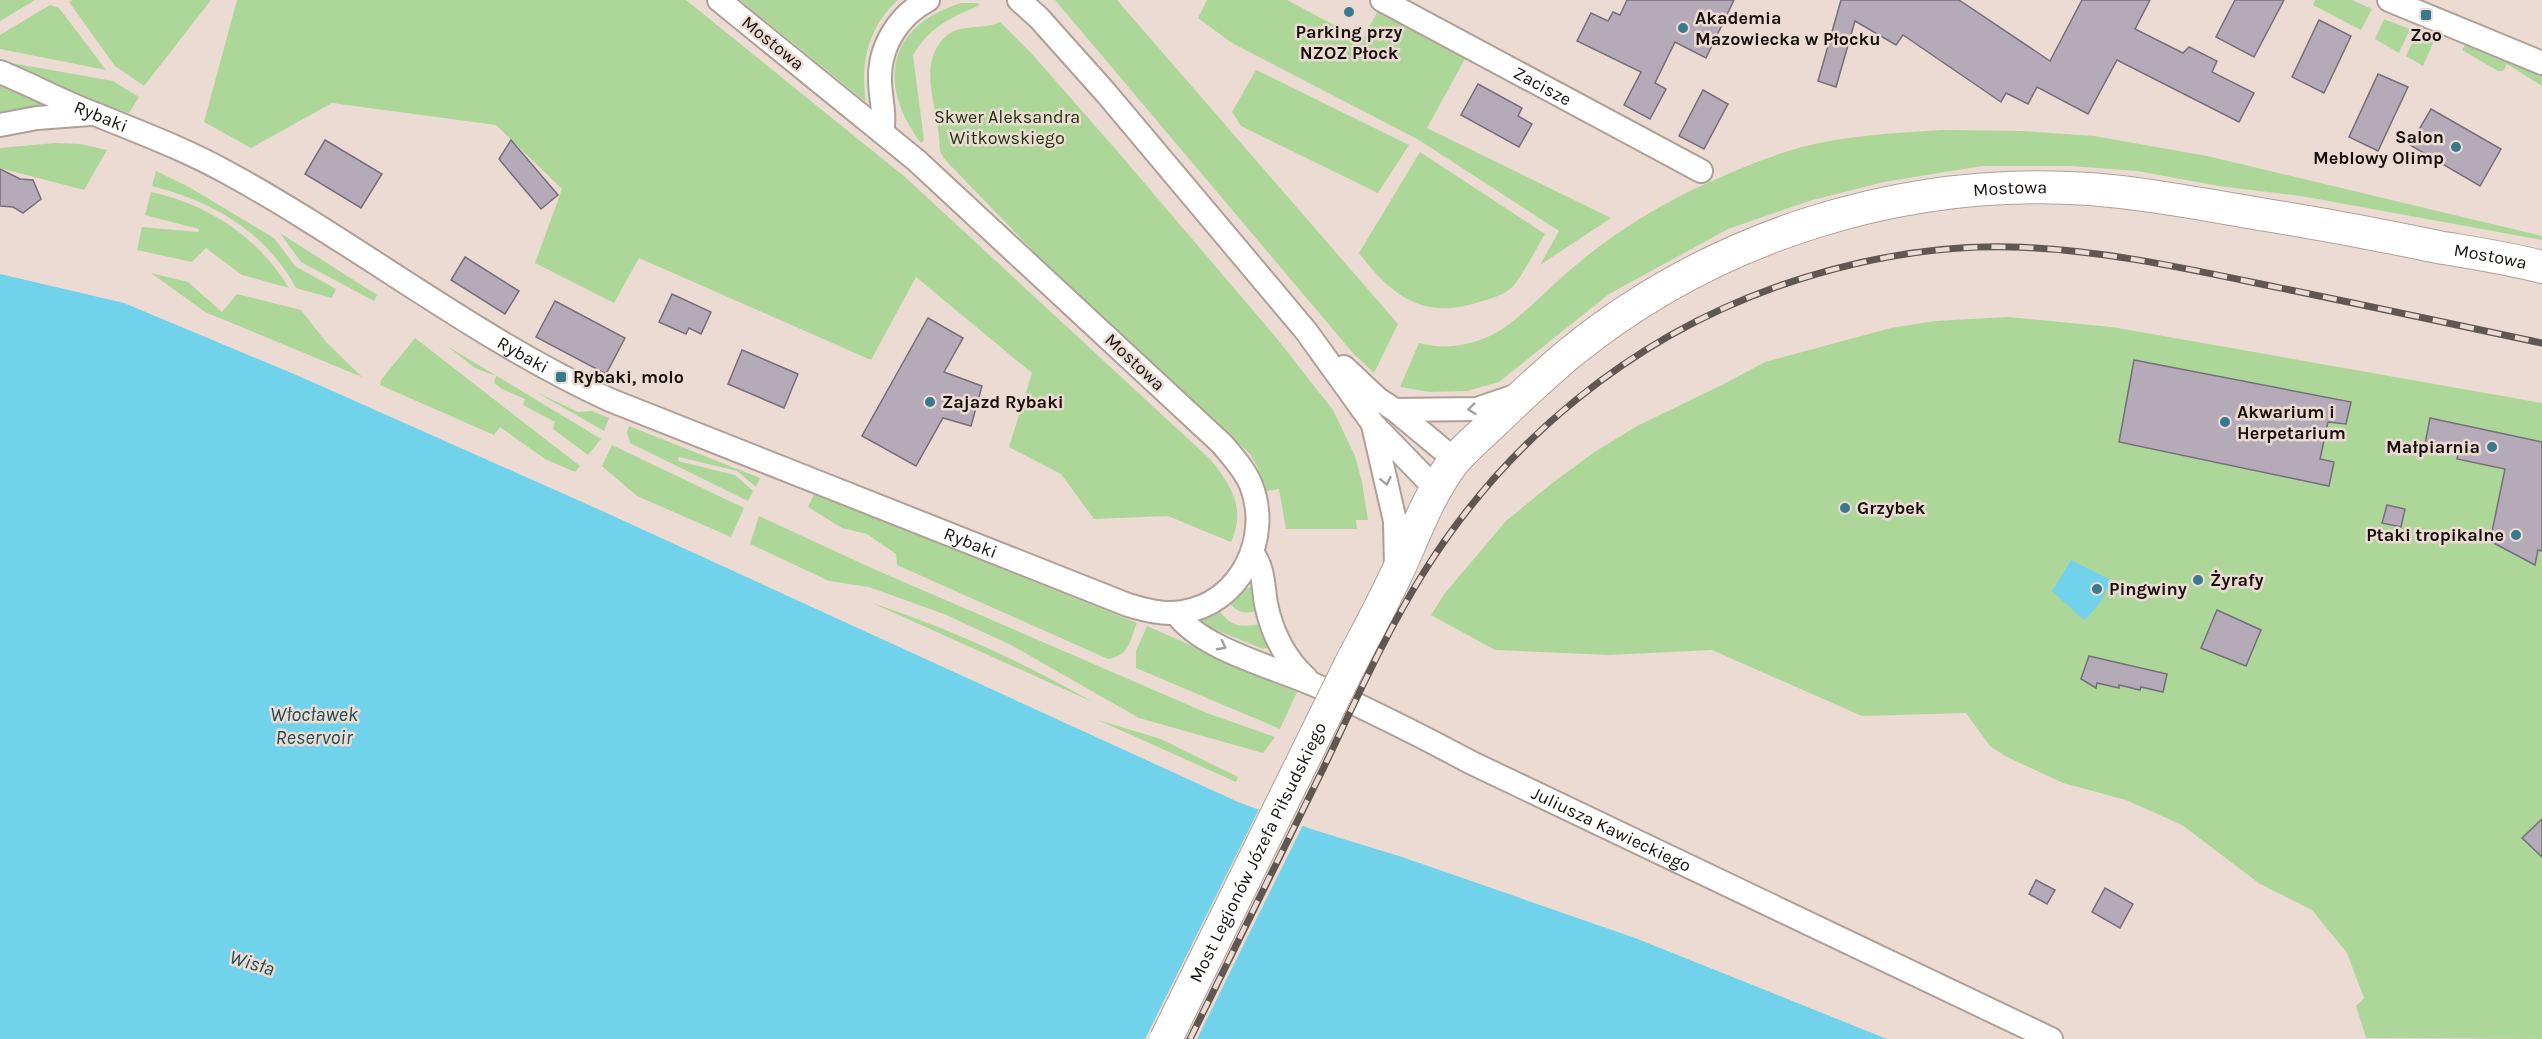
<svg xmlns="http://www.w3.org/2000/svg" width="2542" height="1039" font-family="Karla,sans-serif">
	<rect width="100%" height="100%" fill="#ecdbd2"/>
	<!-- green -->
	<g fill="#acd799">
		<polygon points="0,0 35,0 0,21"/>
		<polygon points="72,0 211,0 144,86 115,66 69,2"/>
		<path d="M 237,0 L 686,0 L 905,177 L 1211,460 C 1232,487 1246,508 1231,542 L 1168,516 L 1094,519 L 1061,474 L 1009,447 L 1032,373 L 916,277 L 871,360 L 639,258 L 614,303 L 535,263 L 562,189 L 496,125 L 332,103 L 251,148 L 204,122 Z"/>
		<path d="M 740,0 L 898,0 C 868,27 860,63 866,102 Z"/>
		<polygon points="1055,0 1117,0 1398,324 1374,373 1352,352"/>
		<polygon points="1207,0 1287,0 1362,40 1378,11 1467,55 1427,128 1611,218 1540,265 1559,231 1419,140 1232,43 1198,18"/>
		<polygon points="2315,0 2352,0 2372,9 2361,30 2313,5"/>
		<path d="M 961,3 L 977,3 L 980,5 C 950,18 931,26 913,55 L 924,140 L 921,143 C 877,84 887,26 961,3 Z"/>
		<polygon points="50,5 59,8 106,70 0,49 0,35"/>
		<polygon points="2384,19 2410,29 2399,53 2375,39"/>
		<path d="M 1000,22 L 1032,54 L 1118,152 L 1274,335 L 1333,410 L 1355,456 L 1362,482 L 1368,520 L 1356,520 L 1357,529 L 1286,529 L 1279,489 L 1267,491 L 1257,466 L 1250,454 L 1037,255 L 951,166 C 947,162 942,156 940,151 C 939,142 939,132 937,123 C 933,96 921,61 944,38 C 960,22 982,31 1000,22 Z"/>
		<polygon points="2417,32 2435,39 2423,66 2406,56"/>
		<polygon points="2465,45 2542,75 2542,86 2507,64 2503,71 2498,71 2462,50"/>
		<polygon points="0,61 113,81 139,97 129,113 85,99"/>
		<polygon points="1256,70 1409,145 1378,193 1241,126 1232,112"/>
		<polygon points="0,82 57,107 0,114"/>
		<path d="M 1943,130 L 2022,131 L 2094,136 L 2207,156 L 2542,236 L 2542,240 L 2301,196 L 2219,186 L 2137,171 L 2070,166 L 1982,166 L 1884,182 L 1809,201 L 1728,229 L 1609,294 L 1499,382 L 1467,391 L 1430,392 L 1400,387 L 1419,343 C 1444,350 1470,346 1494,334 C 1516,323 1550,287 1570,270 C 1607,238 1649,211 1692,190 C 1727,174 1765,157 1802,147 C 1848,135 1896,133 1943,130 Z"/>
		<polygon points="55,143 80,144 107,150 84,190 0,168 0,148"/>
		<path d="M 1420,152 L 1545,234 C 1537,247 1520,281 1510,289 C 1502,296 1486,300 1476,303 C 1422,320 1390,294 1359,253 Z"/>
		<path d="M 156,171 L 189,187 L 274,238 L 295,266 L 336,289 L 332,298 L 296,288 C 266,232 212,201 152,186 Z"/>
		<path d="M 151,192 C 209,205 257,236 289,288 L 242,275 L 206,248 L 192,262 L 137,250 L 142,227 L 198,232 L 199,229 L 145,215 Z"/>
		<polygon points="280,233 377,295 374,301 301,262"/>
		<polygon points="151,273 188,282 222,312 237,294 301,310 326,342 362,377 205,312"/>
		<polygon points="2008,317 2112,327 2542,403 2542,1039 2366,1038 2356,1006 2364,998 2347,953 2312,910 2260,884 2182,825 2126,800 2063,783 2005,756 1990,746 1966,713 1862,716 1712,650 1609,655 1495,650 1431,615 1445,593 1506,521 1551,484 1593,453 1637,426 1724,384 1765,362 1891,328 1935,321"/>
		<polygon points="415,338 580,466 575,472 545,459 500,427 494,435 380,385 381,380"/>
		<polygon points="447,346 601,439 588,455 553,429 555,422 523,405 525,399 502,389 494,383 496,376 475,368"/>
		<polygon points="536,392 578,412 592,411 609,418 604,431"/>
		<polygon points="629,426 760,478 756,487 737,471 679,457 678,461 735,475 753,491 748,501 630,443 627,432"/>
		<polygon points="612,445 744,508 731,537 637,496 602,466"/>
		<path d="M 814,494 L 1137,623 C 1129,642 1130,655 1108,659 L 897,565 L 896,554 L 867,534 L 842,528 L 808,507 Z"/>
		<polygon points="759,516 876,570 1207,713 1275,737 1263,753 1139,718 1011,645 944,614 869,587 829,581 750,544"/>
		<path d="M 1249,587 L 1253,587 L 1259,611 C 1245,614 1237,613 1229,602 Z"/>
		<path d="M 872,603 C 949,628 1022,662 1093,702 Z"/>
		<path d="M 1218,609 C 1231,628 1241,627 1263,624 L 1269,645 L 1267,648 L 1263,649 L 1199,623 L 1199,619 Z"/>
		<polygon points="1147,626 1297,692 1280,729 1136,668 1136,651"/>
		<polygon points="1098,720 1161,739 1238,777 1236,782"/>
	</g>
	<!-- water -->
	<g fill="#70d2eb">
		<polygon points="0,274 124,303 301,377 600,510 1238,802 1311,829 1402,857 1635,938 1887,1039 0,1039"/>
		<path d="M 2071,560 L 2109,579 C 2107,597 2097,608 2084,620 L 2052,591 Z"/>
	</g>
	<!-- pier -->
	<polygon fill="#ecdbd2" points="1260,807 1304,823 1197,1039 1145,1039"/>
	<!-- building -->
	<g fill="#b5abb8" stroke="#786e7b" stroke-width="1.5">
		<polygon points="1627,0 1734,0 1706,58 1675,42 1655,83 1666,89 1650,119 1624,105 1641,72 1577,41 1591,13 1608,21 1613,12 1620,15"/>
		<polygon points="1841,0 1959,0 2050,61 2082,0 2150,0 2135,29 2183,53 2189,47 2217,61 2212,72 2254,93 2239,122 2117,60 2088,114 2037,87 2028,104 2006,93 2001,102 1903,35 1896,45 1855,21 1836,87 1818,81"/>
		<polygon points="2235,0 2284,0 2254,57 2216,37"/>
		<polygon points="2319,20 2351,36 2324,93 2292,77"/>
		<polygon points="2378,74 2408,87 2378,151 2349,137"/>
		<polygon points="1478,84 1522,108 1518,116 1532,124 1519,147 1461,115"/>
		<polygon points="1703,90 1728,104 1704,149 1679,136"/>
		<polygon points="2431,109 2501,149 2480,186 2410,145"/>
		<polygon points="325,140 382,174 361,208 305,174"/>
		<polygon points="511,140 558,195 541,209 499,159"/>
		<polygon points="0,169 20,179 33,180 41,199 23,213 13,207 0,206"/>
		<polygon points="465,257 519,291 505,314 451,280"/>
		<polygon points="672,294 711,312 701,334 689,328 686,334 659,322"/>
		<polygon points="555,301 625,338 606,374 536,337"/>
		<polygon points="928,318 963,338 944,372 982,386 971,426 943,418 916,466 862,436"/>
		<polygon points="742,350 798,374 784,408 728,384"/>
		<polygon points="2134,360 2351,402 2346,424 2328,422 2320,459 2334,462 2329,486 2119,442"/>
		<polygon points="2430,418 2542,442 2542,551 2538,550 2535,565 2490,541 2505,469 2457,459 2459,450 2425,444"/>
		<polygon points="2387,505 2405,509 2401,527 2382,523"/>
		<polygon points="2217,610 2261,630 2246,666 2201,648"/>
		<polygon points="2089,656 2167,674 2163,692 2141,687 2140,690 2119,685 2119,688 2097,683 2096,688 2081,679"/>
		<polygon points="2542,819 2542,857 2522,838"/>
		<polygon points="2036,880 2055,890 2047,904 2029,894"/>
		<polygon points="2105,888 2133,904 2120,928 2092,912"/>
	</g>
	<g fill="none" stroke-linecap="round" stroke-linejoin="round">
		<!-- street casing -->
		<g stroke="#afa097" stroke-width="26">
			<g id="street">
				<polyline points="1019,0 1039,18 1106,93 1306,331 1373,424 1435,488"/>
				<path id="s1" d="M 1382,0 L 1701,171"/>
				<polyline points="2389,0 2542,63"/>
				<path id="s2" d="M 0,72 C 32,85 63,102 95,114 C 141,133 185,149 228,173 C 358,244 475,338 610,400 L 1128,605 C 1145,610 1163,615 1182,612 C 1240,604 1272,538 1251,485 C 1245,470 1233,457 1222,444 L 916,160 L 719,0"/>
				<polyline points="0,125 37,118 90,114"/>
				<path d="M 882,132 C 886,115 880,98 880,80 C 879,46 899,15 928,0"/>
				<polyline points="1344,367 1378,399 1395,410 1455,460"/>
				<polyline points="1395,410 1477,409 1515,396"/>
				<polyline points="1373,425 1395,521 1396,567"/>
				<path d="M 1253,554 C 1264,569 1263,586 1266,604 C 1272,633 1284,658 1306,678"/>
				<path id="s3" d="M 1176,613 C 1200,649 1277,668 1317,686 C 1369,710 1420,735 1470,762 L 2051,1039"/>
			</g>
		</g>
		<!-- secondary casing -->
		<g stroke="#afa097" stroke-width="34">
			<g id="secondary">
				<path id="s4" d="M 1350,665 C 1365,636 1381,607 1395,577 C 1414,538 1426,499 1452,464 C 1462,451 1475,440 1487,429 C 1514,403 1541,377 1570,353 C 1715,235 1904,176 2090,189 C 2153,194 2216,207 2278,217 C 2332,226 2385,236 2438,247 C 2473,253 2508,258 2542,267"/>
			</g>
		</g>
		<!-- street -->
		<use href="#street" stroke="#fff" stroke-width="22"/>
		<!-- secondary -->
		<use href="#secondary" stroke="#fff" stroke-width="32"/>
		<!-- rail casing -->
		<g stroke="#615752" stroke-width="7">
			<path id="rail" d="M 1190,1039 C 1234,949 1278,859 1323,769 C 1355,702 1385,634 1424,572 C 1506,441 1630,339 1776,287 C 1850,261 1932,245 2011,247 C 2094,249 2175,266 2256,283 C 2351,302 2447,323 2542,343"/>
		</g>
		<!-- rail -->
		<use href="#rail" stroke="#ecdbd2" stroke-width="4.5" stroke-dasharray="14" stroke-linecap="butt"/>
		<!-- secondary-bridge casing -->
		<g stroke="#afa097" stroke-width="34" stroke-linecap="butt">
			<g id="secondary-bridge">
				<path id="s5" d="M 1166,1039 L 1350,665"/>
			</g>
		</g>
		<!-- secondary-bridge -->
		<use href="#secondary-bridge" stroke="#fff" stroke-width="32"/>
	</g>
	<!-- one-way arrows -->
	<defs><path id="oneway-chevron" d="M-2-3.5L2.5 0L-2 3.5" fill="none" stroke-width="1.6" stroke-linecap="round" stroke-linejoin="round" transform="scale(1.5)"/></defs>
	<g stroke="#a2a09f">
		<use href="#oneway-chevron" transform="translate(1472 409) rotate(174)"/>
		<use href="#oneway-chevron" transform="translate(1386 481) rotate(78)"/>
		<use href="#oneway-chevron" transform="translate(1222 646) rotate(28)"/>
	</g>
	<!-- markers -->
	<g fill="#39798d" stroke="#ecdbd2" stroke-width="2">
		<circle cx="1349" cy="12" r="6"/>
		<rect x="2420" y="9" width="12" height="12" rx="3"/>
		<circle cx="1683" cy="28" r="6"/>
		<circle cx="2456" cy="147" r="6"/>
		<rect x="555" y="371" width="12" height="12" rx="3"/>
		<circle cx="930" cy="402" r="6"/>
		<circle cx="2225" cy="422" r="6"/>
		<circle cx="2492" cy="447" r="6"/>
		<circle cx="1845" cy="508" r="6"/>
		<circle cx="2516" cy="535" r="6"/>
		<circle cx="2198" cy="580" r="6"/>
		<circle cx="2097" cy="589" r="6"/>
	</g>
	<g text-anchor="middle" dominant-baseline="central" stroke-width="5" stroke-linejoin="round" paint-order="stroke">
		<!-- poi labels -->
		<g font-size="18" font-weight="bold" fill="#17110e" stroke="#ecdbd2" text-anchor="start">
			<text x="1695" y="18">Akademia<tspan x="1695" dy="21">Mazowiecka w Płocku</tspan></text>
			<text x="1349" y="32" text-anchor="middle">Parking przy<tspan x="1349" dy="21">NZOZ Płock</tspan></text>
			<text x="2426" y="35" text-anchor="middle">Zoo</text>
			<text x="2444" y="137" text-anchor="end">Salon<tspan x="2444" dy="21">Meblowy Olimp</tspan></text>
			<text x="573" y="377">Rybaki, molo</text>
			<text x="942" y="402">Zajazd Rybaki</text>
			<text x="2237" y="412">Akwarium i<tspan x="2237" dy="21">Herpetarium</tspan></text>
			<text x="2480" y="447" text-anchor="end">Małpiarnia</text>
			<text x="1857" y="508">Grzybek</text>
			<text x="2504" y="535" text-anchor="end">Ptaki tropikalne</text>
			<text x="2210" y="580">Żyrafy</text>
			<text x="2109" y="589">Pingwiny</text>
		</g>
		<!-- street labels -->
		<g font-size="18" fill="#17110e" stroke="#ecdbd2">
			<text transform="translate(773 43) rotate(39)">Mostowa</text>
			<text stroke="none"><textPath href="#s1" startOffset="182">Zacisze</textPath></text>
			<text stroke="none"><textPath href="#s2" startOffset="110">Rybaki</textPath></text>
			<text stroke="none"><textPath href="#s4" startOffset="866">Mostowa</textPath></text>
			<text stroke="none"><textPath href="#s4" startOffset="1352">Mostowa</textPath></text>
			<text stroke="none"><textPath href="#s2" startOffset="596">Rybaki</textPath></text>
			<text transform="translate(1135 362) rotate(43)">Mostowa</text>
			<text stroke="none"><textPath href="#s2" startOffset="1082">Rybaki</textPath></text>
			<text stroke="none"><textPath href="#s3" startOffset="488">Juliusza Kawieckiego</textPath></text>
			<text stroke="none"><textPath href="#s5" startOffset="208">Most Legionów Józefa Piłsudskiego</textPath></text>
		</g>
		<!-- park labels -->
		<g font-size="18" fill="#193509" stroke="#ecdbd2">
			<text x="1007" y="117">Skwer Aleksandra<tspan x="1007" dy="21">Witkowskiego</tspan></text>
		</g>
		<!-- water labels -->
		<g font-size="20" font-style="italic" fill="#1f4b56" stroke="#ecdbd2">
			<text x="314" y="714">Włocławek<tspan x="314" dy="23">Reservoir</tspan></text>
			<text transform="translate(252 963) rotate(17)">Wisła</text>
		</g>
	</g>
</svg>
